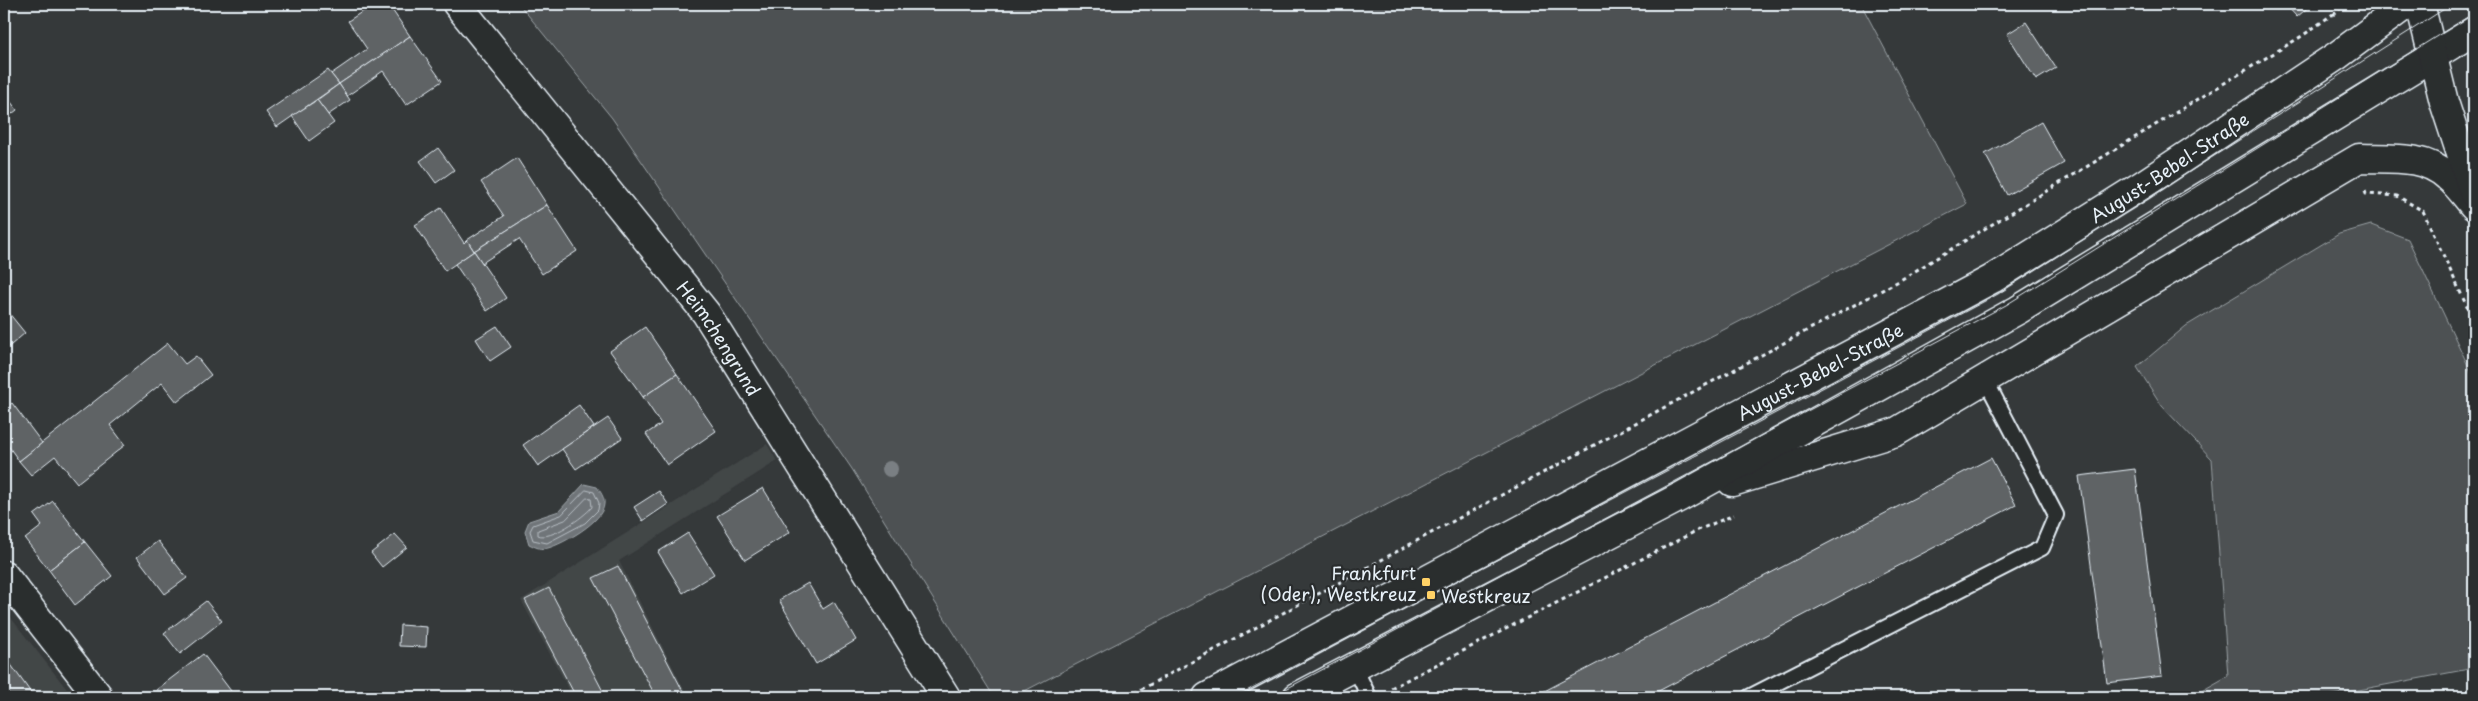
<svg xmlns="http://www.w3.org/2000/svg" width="2478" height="701" font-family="'Playpen Sans',sans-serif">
	<rect width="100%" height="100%" fill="#35393a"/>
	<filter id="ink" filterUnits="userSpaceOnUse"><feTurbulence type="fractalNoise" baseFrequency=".02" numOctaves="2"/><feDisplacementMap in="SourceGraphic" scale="10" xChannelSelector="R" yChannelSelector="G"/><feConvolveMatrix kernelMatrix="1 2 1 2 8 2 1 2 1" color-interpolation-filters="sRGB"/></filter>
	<g filter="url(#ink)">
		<!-- built -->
		<g fill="#424647">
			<polygon points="767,444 777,461 619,561 688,697 573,697 521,600"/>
			<polygon points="4,609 73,697 4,697"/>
		</g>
		<!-- green -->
		<g fill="#4d5152" stroke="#9aa1a5">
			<polygon points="519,4 1861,4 1967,204 1013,697 994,697 852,469 612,118"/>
			<polygon points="2371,225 2408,239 2474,378 2474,668 2322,697 2191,697 2228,676 2212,459 2162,406 2137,367 2186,326 2339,234"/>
		</g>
		<!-- water -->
		<path fill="#707579" stroke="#a0a7ac" d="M 584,484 L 597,487 C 600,491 605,498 604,504 C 604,521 563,544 548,548 C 541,550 535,547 529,544 L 525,531 L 529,521 L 559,511 Z"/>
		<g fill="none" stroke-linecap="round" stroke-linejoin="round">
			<!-- shore -->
			<g stroke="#b8bfc5" stroke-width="1">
				<polygon points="586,490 594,492 599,503 598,510 585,523 547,543 533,540 530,531 533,525 561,515"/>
				<path d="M 587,498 L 591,499 L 592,507 C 584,517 550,541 538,535 L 538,530 L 565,520 Z"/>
			</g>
		</g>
		<!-- building -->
		<g fill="#5f6365" stroke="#e8f1f8">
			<polygon points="374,4 388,4 410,36 339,84 331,74 367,49 348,21"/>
			<polygon points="2285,4 2312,4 2297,17"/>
			<polygon points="2026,22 2056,68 2036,80 2007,34"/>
			<polygon points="410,36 442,81 406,105 383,71 347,96 339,84"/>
			<polygon points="328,70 339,84 277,127 266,112"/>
			<polygon points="339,84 350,100 328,115 317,100"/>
			<polygon points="4,93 17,110 4,120"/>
			<polygon points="317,100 334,123 309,141 292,116"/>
			<polygon points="2041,122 2064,163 2007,195 1985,154"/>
			<polygon points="438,148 454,170 436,183 420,161"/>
			<polygon points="517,158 547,205 474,251 467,240 504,216 481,182"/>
			<polygon points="547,205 577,251 542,274 519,239 482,263 474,251"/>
			<polygon points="441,208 464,243 467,240 474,251 445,271 415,225"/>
			<polygon points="474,251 506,298 487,311 455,264"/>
			<polygon points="4,307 25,333 4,351"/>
			<polygon points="497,326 511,347 490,361 476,339"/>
			<polygon points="645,327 677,374 643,397 610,351"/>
			<polygon points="168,343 185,364 196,356 211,375 177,402 162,383 110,425 125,445 77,483 55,456 31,475 19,461"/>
			<polygon points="677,374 716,431 667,465 646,434 661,424 643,397"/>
			<polygon points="12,403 42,443 19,461 4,440 4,409"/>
			<polygon points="579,405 594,427 538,466 523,445"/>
			<polygon points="608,418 622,438 576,469 562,449"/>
			<polygon points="1991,458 2016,505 1856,588 1647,697 1533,697"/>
			<polygon points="2135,469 2162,676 2107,683 2079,476"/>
			<polygon points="763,488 790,532 745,560 717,516"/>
			<polygon points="659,491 668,504 643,521 634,507"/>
			<polygon points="53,501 85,542 49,570 25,539 42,526 34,515"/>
			<polygon points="688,533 714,574 683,593 658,552"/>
			<polygon points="395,534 407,547 382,567 371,553"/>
			<polygon points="158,541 187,578 165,594 137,557"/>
			<polygon points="85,542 112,576 75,605 49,570"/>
			<polygon points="618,566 686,697 656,697 593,578"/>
			<polygon points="808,583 823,609 834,602 856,640 816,664 779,600"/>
			<polygon points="549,588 606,697 576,697 525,600"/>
			<polygon points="206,601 222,621 180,654 164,633"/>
			<polygon points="400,625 427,627 426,647 399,646"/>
			<polygon points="203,654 234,695 231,697 162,697 156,690"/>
			<polygon points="4,655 34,697 4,697"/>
		</g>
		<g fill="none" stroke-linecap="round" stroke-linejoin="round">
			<!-- service casing -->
			<g stroke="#e8f1f8" stroke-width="18">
				<g id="service">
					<polyline points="1355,668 1369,697"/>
					<polyline points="1749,697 2042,548 2056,515 1985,379"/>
				</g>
			</g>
			<!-- minor casing -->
			<g stroke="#e8f1f8" stroke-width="31">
				<g id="minor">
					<path id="s1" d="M 457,4 L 706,313 L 946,697"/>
					<polyline points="4,575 99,697"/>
				</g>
			</g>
			<!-- tertiary casing -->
			<g stroke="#e8f1f8" stroke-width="31">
				<g id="tertiary">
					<path d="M 1732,482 L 1896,432 L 2359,158 C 2390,159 2424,154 2448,177 C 2458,185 2466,197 2474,206"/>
					<path id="s2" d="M 1207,697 L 1992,279 L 2141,186 L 2338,55 L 2407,4"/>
					<polyline points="1297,697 1680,497 2018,310 2474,31"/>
				</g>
			</g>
			<!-- secondary casing -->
			<g stroke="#e8f1f8" stroke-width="31">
				<polyline id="secondary" points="2420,4 2444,102 2474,194"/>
			</g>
			<!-- path -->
			<g stroke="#e8f1f8" stroke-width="3" stroke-dasharray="4 4" stroke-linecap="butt">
				<polyline points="2333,15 2345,4"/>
				<polyline points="2365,191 2366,194 2397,196 2423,211 2474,322"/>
				<polyline points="1391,688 1700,529 1734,515"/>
				<polyline points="1127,697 1897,282 2302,36 2333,14"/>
			</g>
			<!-- service -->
			<use href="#service" stroke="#2a2d2e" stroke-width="14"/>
			<!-- minor -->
			<use href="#minor" stroke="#2a2d2e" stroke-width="28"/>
			<!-- tertiary -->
			<use href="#tertiary" stroke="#2a2d2e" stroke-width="28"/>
			<!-- secondary -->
			<use href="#secondary" stroke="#2a2d2e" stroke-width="28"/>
			<!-- tram -->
			<g stroke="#e8f1f8" stroke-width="1">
				<polyline points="1235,697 1712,447 1998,294 2452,4"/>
				<polyline points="1271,697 2006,305 2474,13"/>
			</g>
		</g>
		<!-- trees -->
		<circle fill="#7a7f83" cx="890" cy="469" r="8"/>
	</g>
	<!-- markers -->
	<g fill="#ffd166" stroke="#2a2d2e" stroke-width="2">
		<rect x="1421" y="577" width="10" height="10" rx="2.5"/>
		<rect x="1426" y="590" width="10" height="10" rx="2.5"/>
	</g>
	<g text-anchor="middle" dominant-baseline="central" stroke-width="4.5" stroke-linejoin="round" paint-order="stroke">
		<!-- street labels -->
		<g font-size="18" fill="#e8f1f8" stroke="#2a2d2e">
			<text stroke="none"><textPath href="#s2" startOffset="1099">August-Bebel-Straße</textPath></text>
			<text stroke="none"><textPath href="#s1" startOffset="425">Heimchengrund</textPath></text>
			<text stroke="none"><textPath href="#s2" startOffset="694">August-Bebel-Straße</textPath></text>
		</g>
		<!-- poi labels -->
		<g font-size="18" fill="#e8f1f8" stroke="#2a2d2e" text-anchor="end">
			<text x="1416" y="572">Frankfurt<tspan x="1416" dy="21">(Oder), Westkreuz</tspan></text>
			<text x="1441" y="595" text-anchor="start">Westkreuz</text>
		</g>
	</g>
	<!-- margin -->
	<rect width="2478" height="701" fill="none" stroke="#2a2d2e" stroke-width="20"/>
	<rect x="10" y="10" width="2458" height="681" fill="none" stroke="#e8f1f8" stroke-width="2" filter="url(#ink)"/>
</svg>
